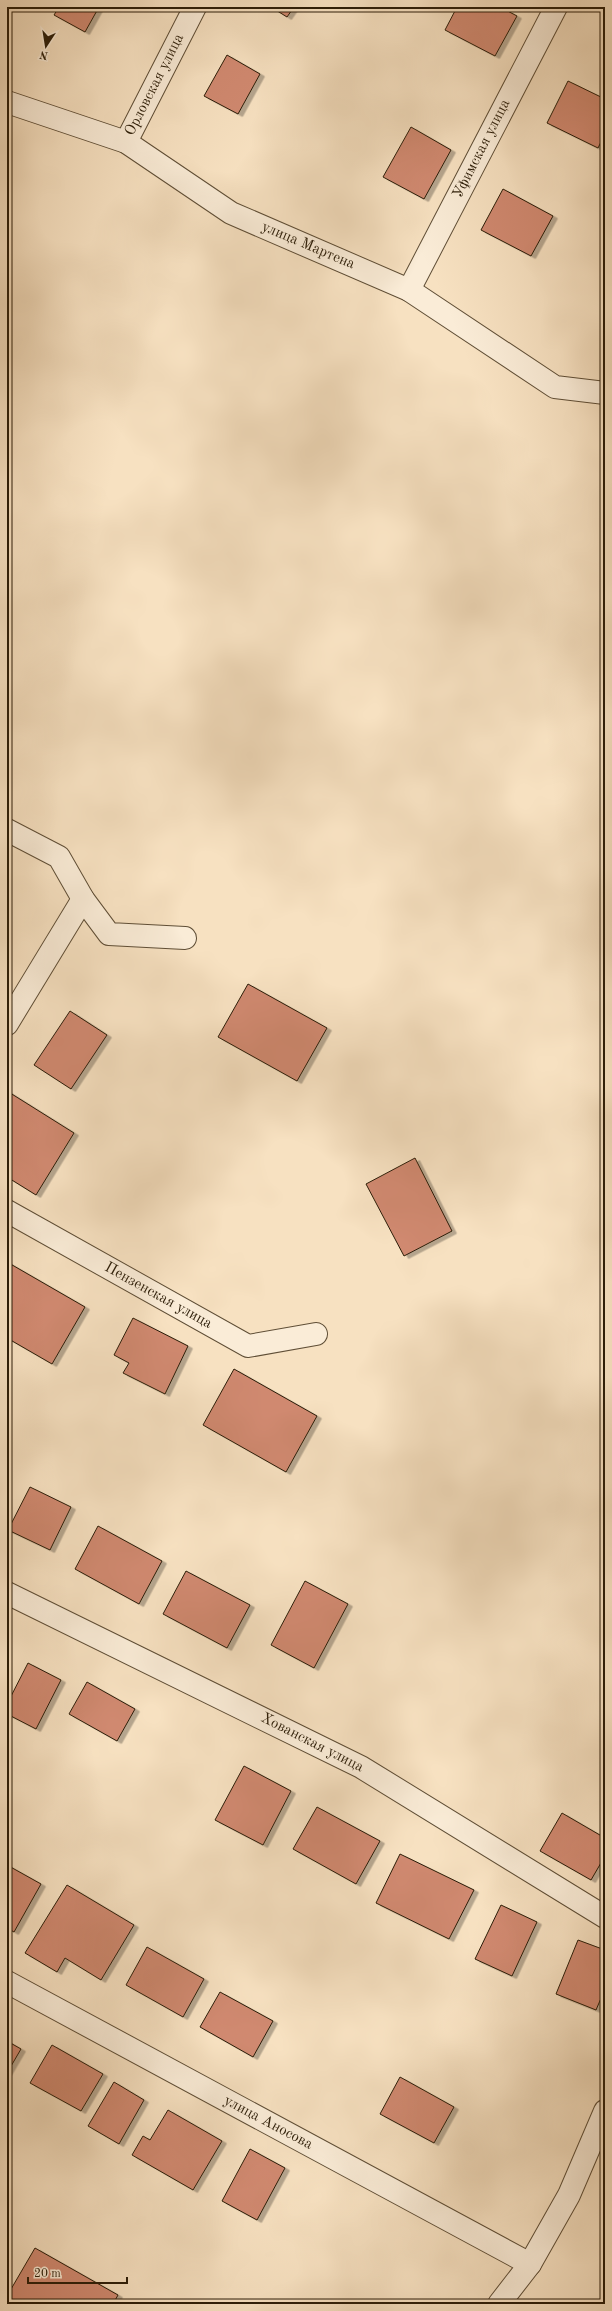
<svg xmlns="http://www.w3.org/2000/svg" width="612" height="2311" font-family="'Old Standard TT',serif">
	<defs>
		<filter id="shadow"><feDropShadow dx="4.5" dy="2.5" stdDeviation="0" flood-color="#0004"/></filter>
	</defs>
	<rect width="100%" height="100%" fill="#f7e1c1"/>
	<filter id="stains"><feTurbulence type="fractalNoise" baseFrequency=".005" numOctaves="4"/><feColorMatrix values="0 0 0 0 .2 0 0 0 0 .09 0 0 0 0 .02 0 0 0 .5 -.17"/></filter>
	<radialGradient id="worn" r=".72"><stop offset=".6" stop-color="#630" stop-opacity="0"/><stop offset="1" stop-color="#630" stop-opacity=".3"/></radialGradient>
	<!-- building -->
	<g fill="#d08970" stroke="#2c1d08" filter="url(#shadow)">
		<polygon points="59,7 99,7 85,32 54,15"/>
		<polygon points="271,7 294,7 287,17"/>
		<polygon points="457,7 500,7 517,16 495,56 445,30"/>
		<polygon points="227,55 260,74 238,114 204,96"/>
		<polygon points="568,81 605,99 605,134 598,148 547,123"/>
		<polygon points="411,127 451,150 424,199 383,177"/>
		<polygon points="503,189 553,216 531,256 481,230"/>
		<polygon points="248,984 327,1028 297,1081 218,1037"/>
		<polygon points="70,1011 107,1035 71,1089 34,1065"/>
		<polygon points="7,1091 74,1133 36,1195 7,1177"/>
		<polygon points="415,1158 452,1231 404,1256 366,1184"/>
		<polygon points="7,1262 85,1307 52,1364 7,1338"/>
		<polygon points="133,1318 188,1346 165,1394 123,1373 129,1363 114,1355"/>
		<polygon points="234,1369 317,1416 286,1472 203,1425"/>
		<polygon points="30,1487 71,1507 50,1550 8,1530"/>
		<polygon points="98,1526 162,1561 139,1604 75,1569"/>
		<polygon points="186,1571 250,1605 227,1648 163,1614"/>
		<polygon points="305,1581 348,1604 314,1668 271,1645"/>
		<polygon points="28,1663 61,1680 36,1729 7,1714 7,1704"/>
		<polygon points="87,1682 135,1709 117,1741 69,1714"/>
		<polygon points="244,1766 291,1791 263,1845 215,1820"/>
		<polygon points="317,1807 380,1841 356,1884 293,1849"/>
		<polygon points="562,1813 605,1838 605,1856 591,1880 540,1851"/>
		<polygon points="400,1854 474,1890 449,1939 376,1903"/>
		<polygon points="7,1865 41,1884 14,1932 7,1928"/>
		<polygon points="67,1885 134,1925 101,1980 65,1958 57,1972 25,1953"/>
		<polygon points="501,1905 537,1922 512,1976 475,1959"/>
		<polygon points="578,1940 605,1950 605,1989 596,2010 556,1994"/>
		<polygon points="147,1947 204,1979 183,2017 126,1985"/>
		<polygon points="220,1992 273,2021 253,2057 200,2027"/>
		<polygon points="7,2041 21,2049 7,2073"/>
		<polygon points="52,2045 103,2074 81,2111 30,2083"/>
		<polygon points="400,2077 454,2107 434,2143 380,2114"/>
		<polygon points="114,2082 144,2100 119,2144 88,2126"/>
		<polygon points="168,2110 222,2141 193,2190 132,2155 143,2136 150,2140"/>
		<polygon points="250,2149 285,2168 257,2220 222,2201"/>
		<polygon points="35,2248 118,2295 113,2304 7,2304 7,2296"/>
	</g>
	<g fill="none" stroke-linecap="round" stroke-linejoin="round">
		<!-- minor casing -->
		<g stroke="#5f4e36" stroke-width="24">
			<g id="minor">
				<polyline points="7,102 126,142 231,213 409,290 555,387 605,393"/>
				<polyline points="126,142 195,7"/>
				<polyline points="409,290 556,7"/>
				<polyline points="7,830 59,857 83,899 109,934 185,938"/>
				<polyline points="7,1024 83,899"/>
				<polyline points="7,1211 248,1346 316,1334"/>
				<polyline points="7,1593 361,1767 605,1917"/>
				<polyline points="7,1982 530,2264"/>
				<polyline points="499,2304 530,2264 569,2195 605,2111"/>
			</g>
		</g>
		<!-- minor -->
		<use href="#minor" stroke="#faecd7" stroke-width="22"/>
	</g>
	<g text-anchor="middle" dominant-baseline="central" stroke-width="3" stroke-linejoin="round" paint-order="stroke">
		<!-- street labels -->
		<g font-size="15" fill="#2c1d08" stroke="#faecd7">
			<text transform="translate(155 85) rotate(-63)">Орловская улица</text>
			<text transform="translate(482 149) rotate(-63)">Уфимская улица</text>
			<text transform="translate(308 246) rotate(23)">улица Мартена</text>
			<text transform="translate(158 1296) rotate(29)">Пензенская улица</text>
			<text transform="translate(312 1743) rotate(27)">Хованская улица</text>
			<text transform="translate(268 2123) rotate(28)">улица Аносова</text>
		</g>
	</g>
	<!-- margin -->
	<rect width="612" height="2311" fill="none" stroke="#f7e1c1" stroke-width="24"/>
	<rect x="8" y="8" width="596" height="2295" fill="none" stroke="#2c1d08" stroke-width="2"/>
	<rect x="12" y="12" width="588" height="2287" fill="none" stroke="#2c1d08"/>
	<!-- north arrow -->
	<g transform="translate(46 46) rotate(192)" stroke="#faecd7" stroke-width="3" paint-order="stroke">
	<path d="M0-3L7 15L0 10L-7 15Z" fill="#2c1d08"/>
	<text y="-6" font-size="11" font-weight="bold" text-anchor="middle" fill="#2c1d08">N</text>
	</g>
	<!-- scale -->
	<path d="M28 2277v6h99v-6" fill="none" stroke="#2c1d08" stroke-width="2"/>
	<text x="34" y="2277" font-size="12" fill="#2c1d08" stroke="#faecd7" stroke-width="3" paint-order="stroke">20 m</text>
	<rect width="100%" height="100%" filter="url(#stains)"/>
	<rect width="100%" height="100%" fill="url(#worn)"/>
</svg>
